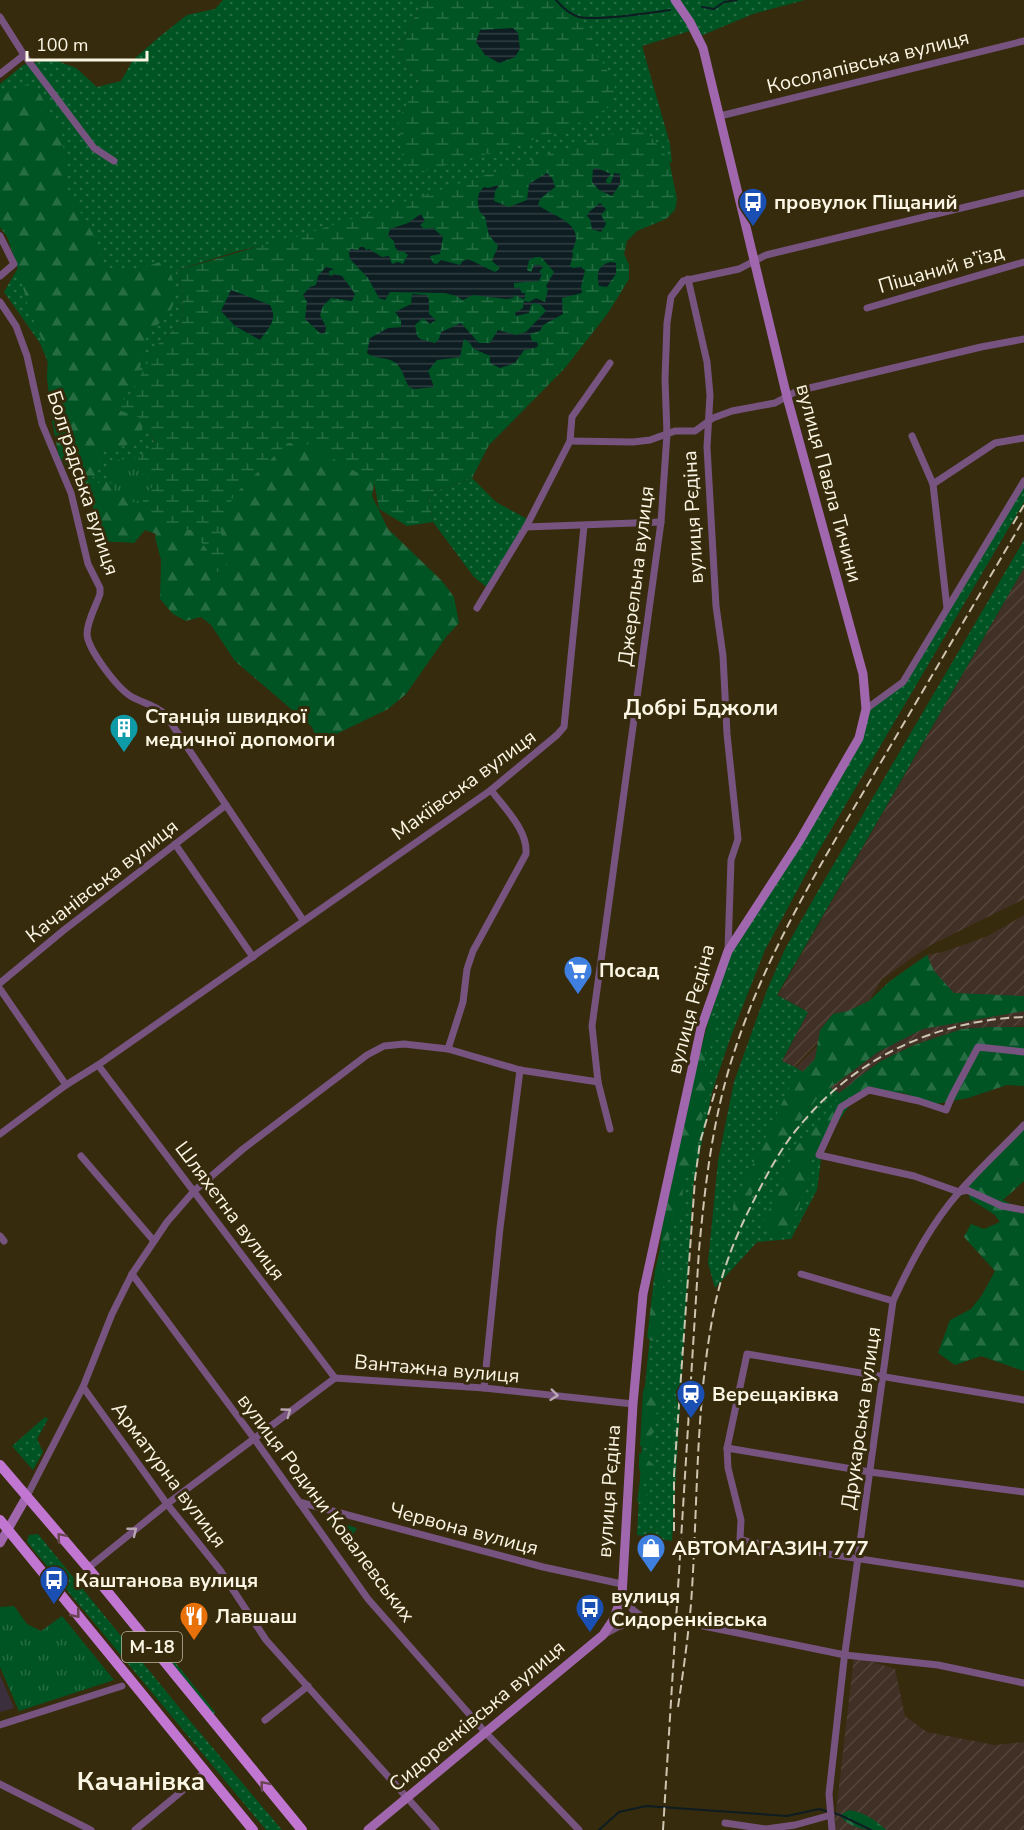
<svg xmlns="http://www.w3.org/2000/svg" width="1024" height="1830" font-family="'Nunito Sans',sans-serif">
	<defs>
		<pattern id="industrial-furrows" width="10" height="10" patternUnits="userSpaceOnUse" patternTransform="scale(1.5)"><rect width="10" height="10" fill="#413026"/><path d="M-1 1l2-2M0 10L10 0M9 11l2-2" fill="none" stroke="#54443b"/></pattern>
		<pattern id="grass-dots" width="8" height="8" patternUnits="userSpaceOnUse" patternTransform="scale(1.5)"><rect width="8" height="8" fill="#005424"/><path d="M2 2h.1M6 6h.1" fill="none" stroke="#266d44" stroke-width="1.8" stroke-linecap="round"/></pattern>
		<pattern id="forest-firs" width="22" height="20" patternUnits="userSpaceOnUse" patternTransform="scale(1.5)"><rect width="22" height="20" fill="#005424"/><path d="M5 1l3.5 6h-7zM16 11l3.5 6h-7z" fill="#266d44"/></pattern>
		<pattern id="wetland-marsh" width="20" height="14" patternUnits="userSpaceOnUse" patternTransform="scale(1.5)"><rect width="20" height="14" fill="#005424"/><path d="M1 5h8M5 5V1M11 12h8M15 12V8" fill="none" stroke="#266d44"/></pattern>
		<pattern id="park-tufts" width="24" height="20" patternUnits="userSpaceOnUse" patternTransform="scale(1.5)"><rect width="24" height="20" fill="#005424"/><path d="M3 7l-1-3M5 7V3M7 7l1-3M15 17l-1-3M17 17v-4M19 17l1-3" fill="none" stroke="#266d44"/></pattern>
		<pattern id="water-rules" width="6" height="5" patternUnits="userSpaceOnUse" patternTransform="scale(1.5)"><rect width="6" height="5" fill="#0d1d22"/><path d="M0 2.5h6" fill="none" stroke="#313e42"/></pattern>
	</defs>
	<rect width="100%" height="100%" fill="#362b0c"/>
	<!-- industrial -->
	<g fill="url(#industrial-furrows)">
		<polygon points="1024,568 1024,899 929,946 882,979 869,1001 874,1002 890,981 927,955 946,951 988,936 1024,915 1024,1026 962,1029 914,1045 881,1061 839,1094 795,1068 817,1046 837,1031 816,1044 794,1067 782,1062 808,1012 778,995"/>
		<polygon points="854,1656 895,1669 905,1716 927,1732 995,1745 1024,1742 1024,1830 834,1830"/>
	</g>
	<!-- medical -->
	<polygon fill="#3c2f3d" points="0,1675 14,1708 0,1712"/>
	<!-- grass -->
	<g fill="url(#grass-dots)">
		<polygon points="223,0 423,0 397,53 419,81 398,122 593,51 572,15 556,0 805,0 753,14 698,37 693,30 642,46 670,144 672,163 625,137 312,234 238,251 177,270 183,294 182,322 157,345 143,418 155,444 154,485 90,485 87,492 83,475 90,478 95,476 100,467 92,470 40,343 4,292 18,268 16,249 0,227 0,84 23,65 52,59 76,68 97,87 121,81 133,60 158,38 187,15 215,9"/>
		<polygon points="472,478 496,502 527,519 489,589 474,577 433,522 428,494"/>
		<polygon points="1024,479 1024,502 819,850 765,950 731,1036 712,1092 693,1186 672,1541 637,1535 645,1386 657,1263 710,1017 730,953 859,738 866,709 903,682"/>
		<polygon points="1024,540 1024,568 777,995 808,1012 782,1061 795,1067 839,1093 854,1082 869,1090 840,1109 819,1155 821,1160 817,1190 791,1239 757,1242 715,1288 708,1263 718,1161 734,1082 767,990 785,949 818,891"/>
		<polygon points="45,1417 48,1419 37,1439 43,1452 33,1470 12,1446"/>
		<polygon points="38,1534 191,1722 282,1830 266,1830 27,1542 29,1535"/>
		<polygon points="151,1632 215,1712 214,1715 148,1633"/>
	</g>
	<!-- forest -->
	<g fill="url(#forest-firs)">
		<path d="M 33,82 L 62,132 L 67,189 L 93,234 L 104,267 L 132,271 L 160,262 L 169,266 C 179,299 177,315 146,332 C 142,356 142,381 123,398 L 143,425 C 133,447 123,448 100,451 L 100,467 L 96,476 L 90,478 L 83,475 L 79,468 L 70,469 L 59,457 L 52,421 L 47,378 L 48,355 L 28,307 L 19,272 L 0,215 L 0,96 Z"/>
		<path d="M 283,438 L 312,445 L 375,479 L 372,496 L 388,529 L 442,581 L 454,597 L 459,623 L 446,637 L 406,694 L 388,709 L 318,743 L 312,727 L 235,661 L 211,625 L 201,617 L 186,621 L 173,614 L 160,599 L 161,560 L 155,537 L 156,534 L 145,530 L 134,543 C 119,541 109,545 97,536 L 90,485 L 105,481 L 120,487 Z"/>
		<polygon points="927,955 934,971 954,993 1024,996 1024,1011 923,1029 878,1052 819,1096 779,1148 756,1183 740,1223 732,1224 733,1206 791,1084 815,1059 820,1030 833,1014 848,1011 869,1001 890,981"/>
		<path d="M 715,1013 C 715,1027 718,1044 705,1052 L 705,1067 L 710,1074 L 694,1165 L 691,1175 L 683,1178 L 682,1215 L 669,1235 L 670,1242 L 667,1250 L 664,1251 L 660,1248 L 662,1228 L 697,1065 L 710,1014 Z"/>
		<polygon points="991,1027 1024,1027 1024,1086 1007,1085 968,1098 936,1104 903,1093 869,1090 853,1100 811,1162 808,1180 791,1229 771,1238 762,1226 796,1147 855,1080 881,1061 914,1045 962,1029"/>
		<polygon points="1024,1125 1024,1181 1003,1200 1024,1211 1024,1371 981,1356 955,1365 938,1353 950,1320 971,1309 982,1295 995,1271 964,1237 971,1224 984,1229 1000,1222 995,1215 970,1199 966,1184"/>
		<path d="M 658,1259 L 661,1259 L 666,1281 C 660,1291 662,1300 658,1310 C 662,1321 661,1329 657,1340 L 652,1341 L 647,1338 L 655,1270 Z"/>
		<polygon points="645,1386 650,1386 656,1391 662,1409 654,1415 655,1431 651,1435 654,1441 648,1449 640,1446 643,1392"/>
		<polygon points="643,1452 647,1459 656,1467 648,1472 642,1485 648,1497 641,1502 637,1502 641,1473 639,1469 639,1454"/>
		<path d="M 849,1810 C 863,1812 876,1820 886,1830 C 868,1830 850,1830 840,1815 Z"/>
	</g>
	<!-- wetland -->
	<g fill="url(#wetland-marsh)">
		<path d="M 423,0 L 556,0 L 570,13 L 579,17 L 587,26 L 593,51 L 603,63 L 615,85 L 613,105 C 559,138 486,153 425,171 L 412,171 L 403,158 L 399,141 L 401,137 L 398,121 L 419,81 L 397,53 Z"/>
		<path d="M 644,128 L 669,160 L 677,199 L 675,210 L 666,219 L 637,231 L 627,241 L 624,254 L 629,265 L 629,279 L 608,313 L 565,368 L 489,445 L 472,478 L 428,494 L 433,522 L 407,526 L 379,509 L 374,482 L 307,444 L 288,443 L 234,495 L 220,526 L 227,570 L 217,572 L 208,551 L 192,530 L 160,529 L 142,503 L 145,495 L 138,458 L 155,443 L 143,419 L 116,409 L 129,397 L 157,345 L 182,322 L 183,294 L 177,270 C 217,260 256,245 296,237 L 617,132 Z"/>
	</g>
	<!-- park -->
	<g fill="url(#park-tufts)">
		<path d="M 138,458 L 141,473 L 154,485 L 145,495 L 142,503 L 136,503 L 128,500 L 114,491 C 104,460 106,460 138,458 Z"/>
		<polygon points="326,1519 357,1528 345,1547"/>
		<polygon points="14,1606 27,1624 41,1631 62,1616 114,1680 19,1711 0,1667 0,1607"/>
	</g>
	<!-- water -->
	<g fill="url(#water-rules)">
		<polygon points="513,28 518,33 520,49 515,57 499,63 485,55 476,42 480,30"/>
		<polygon points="597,168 611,174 606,180 607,184 611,183 614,173 620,174 620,184 612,196 599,190 592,182 593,169"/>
		<path d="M 547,173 L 552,178 L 555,187 L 540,199 L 538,205 C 555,218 587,223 572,251 L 573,255 L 570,266 L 573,268 L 581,267 L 585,271 L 581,286 L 582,293 L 562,298 L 563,314 L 543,325 L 540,331 L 530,334 L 532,341 L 537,342 L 538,346 L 535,348 L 524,350 L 515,363 L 500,368 L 490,363 L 490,356 L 474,349 L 469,342 L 464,339 L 460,357 L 437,360 L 428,371 L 434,387 L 415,389 L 409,387 C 405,380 403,371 398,365 C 390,356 376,360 367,353 L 370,338 L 388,328 L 401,327 L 401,320 L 395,312 L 411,304 L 412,294 L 427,295 L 429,300 L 429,314 L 436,320 L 430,324 L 423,318 L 415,325 L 417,336 L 420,339 L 435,343 L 439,339 L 441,332 L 461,323 L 479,343 L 490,343 L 498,330 L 516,335 L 526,332 L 546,311 L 541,305 L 534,303 L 531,305 L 529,313 L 516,316 L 515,313 L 523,308 L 524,301 L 529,302 L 536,298 L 545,302 L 548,289 L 546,286 L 554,272 L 541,257 L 535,257 L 529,260 L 527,270 L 531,272 L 534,265 L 540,265 L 543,267 L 539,272 L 542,274 L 539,281 L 514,283 L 514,287 L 517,289 L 519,287 L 522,293 L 525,293 L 525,298 L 523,299 L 515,295 L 513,298 L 506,299 L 473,295 L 463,300 L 456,296 L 445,293 L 390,292 L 385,300 L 379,298 L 368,278 L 350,259 L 349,252 L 351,249 L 358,250 L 360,247 L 364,247 L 366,250 L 369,249 L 382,257 L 389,256 L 392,264 L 398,262 L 403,264 L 408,255 L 403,251 L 399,252 L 395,247 L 394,241 L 388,236 L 390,229 L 408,223 L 421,214 L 425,221 L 420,225 L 424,229 L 433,228 L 443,237 L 440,254 L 430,256 L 433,263 L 437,264 L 441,260 L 460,265 L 463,261 L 468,259 L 495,272 L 500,268 L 492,261 L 498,246 L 489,235 L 485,217 L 480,212 C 477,204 476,194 484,187 L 488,188 L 499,185 L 495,191 L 494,201 L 509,207 L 527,200 L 529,184 Z"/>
		<polygon points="600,203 606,209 601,215 606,224 601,232 592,229 590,219 587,216 589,212"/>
		<path d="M 611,262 L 616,263 L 616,274 L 607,287 L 599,286 C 596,273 598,265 611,262 Z"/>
		<polygon points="326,267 334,269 329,271 329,275 331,276 335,274 342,276 355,294 352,301 331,298 323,306 320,315 326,327 325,333 321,334 305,319 307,302 303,295 310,287 316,285 318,276"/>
		<path d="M 231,290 L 270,305 C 278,320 269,327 260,340 L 235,326 L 221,311 Z"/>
	</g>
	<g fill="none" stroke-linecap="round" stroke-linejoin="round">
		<!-- stream -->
		<g stroke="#0d1d22" stroke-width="2">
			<path d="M 556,0 C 562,7 569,14 579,17 C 600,21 648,13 670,10"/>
			<polyline points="702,7 714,9 724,2 737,0"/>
			<polyline points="599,1830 619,1812 646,1806 787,1816 819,1809 840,1815 871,1830"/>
		</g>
		<!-- street -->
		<g stroke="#77537f" stroke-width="7">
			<polyline points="0,17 24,55 94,148 114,161"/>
			<polyline points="0,74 24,55"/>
			<polyline points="720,116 1024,41"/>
			<polyline points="0,236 14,264 0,276"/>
			<polyline points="688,279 707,362 710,395 707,447 716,606 723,656 727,734 738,839 731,860 728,950"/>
			<path d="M 0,302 L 16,326 L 27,356 L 42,424 L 71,493 L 88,564 L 100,588 L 100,594 C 96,606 87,621 87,634 C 88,650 118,689 132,697 C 143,703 155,705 165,714 L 303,920"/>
			<polyline points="867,308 1024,262"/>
			<polyline points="912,436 933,484 947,608"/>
			<polyline points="570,441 633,442 650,440 675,431 695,431 713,418 732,411 775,403 797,391 981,347 1024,339"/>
			<polyline points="933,484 995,443 1024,438"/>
			<polyline points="526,527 661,522"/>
			<polyline points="477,608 526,527 570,441 572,417 610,363"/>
			<polyline points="866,709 903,682 1024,481"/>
			<polyline points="175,844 253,957"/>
			<polyline points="0,983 64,930 226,805"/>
			<polyline points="0,989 66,1085"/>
			<path d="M 448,1049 L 463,1002 L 467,969 L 473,951 L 526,854 C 528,830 505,809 491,790"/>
			<polyline points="1024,1052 978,1047 952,1096 946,1110 919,1101 869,1090 841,1107 819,1155 914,1176 959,1192 967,1190 1002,1206 1024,1210"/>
			<polyline points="98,1065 335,1378"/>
			<polyline points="610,1129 598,1082 592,1026 661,522 667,434 665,379 667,323 671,297 683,281 739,269 766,255 1024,193"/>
			<polyline points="0,1134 66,1085 98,1065 491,790 557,735 564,727 584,526"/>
			<polyline points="81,1156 154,1241"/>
			<polyline points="0,1236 4,1241"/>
			<polyline points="132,1274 253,1437 368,1599 485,1732 579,1830"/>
			<polyline points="801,1274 893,1301"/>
			<polyline points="83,1387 167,1504 220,1570 266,1640 436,1830"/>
			<polyline points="484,1388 500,1228 520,1070"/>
			<polyline points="1024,1400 747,1354 727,1448 728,1468 741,1520 740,1539 749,1542 1024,1584"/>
			<polyline points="727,1448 870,1472 1024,1492"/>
			<polyline points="27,1496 83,1387 112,1314 132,1274 167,1222 194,1191 243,1149 367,1055 384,1046 404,1044 448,1049 520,1070 598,1082"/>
			<polyline points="299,1502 543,1567 622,1584"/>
			<polyline points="88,1568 167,1504 335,1378 484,1388 633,1404"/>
			<polyline points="622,1596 633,1610 645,1619"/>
			<polyline points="605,1634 618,1627 645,1619 689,1623 845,1655 938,1665 1024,1683"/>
			<polyline points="265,1720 308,1686"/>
			<polyline points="0,1725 122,1686"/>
			<polyline points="0,1784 91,1830"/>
			<polyline points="725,1823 766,1829 795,1825 831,1815"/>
			<polyline points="135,1830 205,1772"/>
			<path d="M 832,1830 L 829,1794 L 844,1660 L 893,1301 C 911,1262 931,1224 960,1191 C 980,1168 1003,1147 1024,1125"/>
		</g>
		<!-- secondary -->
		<g stroke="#a167ae" stroke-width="9">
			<polyline points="0,1543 27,1496"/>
			<polyline points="368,1830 603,1635 613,1620 622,1596 633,1404 643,1294 701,1028 728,951 800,840 859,738 866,709 863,674 787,397 703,48 690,22 675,0"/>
		</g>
		<!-- primary -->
		<g stroke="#c176d2" stroke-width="10">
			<polyline points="0,1465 88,1568 302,1830"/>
			<polyline points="0,1520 253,1830"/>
		</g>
		<!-- rail -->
		<g stroke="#cdc5b0" stroke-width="2" stroke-dasharray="9 4.5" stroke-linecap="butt">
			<polyline points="1013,524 1024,505"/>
			<polyline points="674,1531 674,1475 695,1179 700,1142 717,1085"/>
			<path d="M 678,1707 C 683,1673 688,1638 691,1604 C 698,1508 695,1410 713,1315 C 720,1276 734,1239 752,1204 C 766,1176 781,1147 802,1123 C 857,1057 938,1020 1024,1017"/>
			<path d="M 663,1830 L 699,1250 C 705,1186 712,1124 731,1062 C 763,958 819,867 874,774 C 924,689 974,604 1024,519"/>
		</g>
	</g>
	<!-- one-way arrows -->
	<defs><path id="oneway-chevron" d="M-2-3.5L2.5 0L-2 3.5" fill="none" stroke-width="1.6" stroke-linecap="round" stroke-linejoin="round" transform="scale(1.5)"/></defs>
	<g stroke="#b9a4b1">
		<use href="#oneway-chevron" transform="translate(554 1395) rotate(6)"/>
		<use href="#oneway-chevron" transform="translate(287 1412) rotate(-36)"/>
		<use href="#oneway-chevron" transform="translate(133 1531) rotate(-39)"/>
	</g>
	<g stroke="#674551">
		<use href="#oneway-chevron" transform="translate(61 1537) rotate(-131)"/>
		<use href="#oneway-chevron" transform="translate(76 1614) rotate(51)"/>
		<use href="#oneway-chevron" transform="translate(264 1785) rotate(-130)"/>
	</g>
	<!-- icons -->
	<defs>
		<g id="bus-pin" transform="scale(1.5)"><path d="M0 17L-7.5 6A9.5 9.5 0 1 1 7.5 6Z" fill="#1a4fb4" stroke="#362b0c"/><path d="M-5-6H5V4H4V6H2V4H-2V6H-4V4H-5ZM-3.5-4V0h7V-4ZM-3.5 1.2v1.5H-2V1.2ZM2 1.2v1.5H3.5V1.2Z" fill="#fff"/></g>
		<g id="building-pin" transform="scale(1.5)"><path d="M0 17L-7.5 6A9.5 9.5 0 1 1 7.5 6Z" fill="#0f9aa8" stroke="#362b0c"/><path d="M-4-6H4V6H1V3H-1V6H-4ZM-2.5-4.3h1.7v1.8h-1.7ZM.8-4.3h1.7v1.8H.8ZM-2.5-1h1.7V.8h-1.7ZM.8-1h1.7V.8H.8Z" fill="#fff"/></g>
		<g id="supermarket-pin" transform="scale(1.5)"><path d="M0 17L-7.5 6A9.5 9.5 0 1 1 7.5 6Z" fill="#3f7fe0" stroke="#362b0c"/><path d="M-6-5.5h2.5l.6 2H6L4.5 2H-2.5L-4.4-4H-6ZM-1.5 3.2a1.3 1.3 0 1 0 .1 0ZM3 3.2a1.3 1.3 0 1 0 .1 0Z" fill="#fff"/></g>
		<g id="station-pin" transform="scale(1.5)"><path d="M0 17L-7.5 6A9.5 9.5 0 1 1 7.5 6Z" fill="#1a4fb4" stroke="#362b0c"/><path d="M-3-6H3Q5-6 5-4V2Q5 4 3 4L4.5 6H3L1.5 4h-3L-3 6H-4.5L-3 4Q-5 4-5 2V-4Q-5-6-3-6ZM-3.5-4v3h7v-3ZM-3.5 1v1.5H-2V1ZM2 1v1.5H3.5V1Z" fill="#fff"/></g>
		<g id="shop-pin" transform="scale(1.5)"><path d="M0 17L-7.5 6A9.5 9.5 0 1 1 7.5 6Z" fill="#3f7fe0" stroke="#362b0c"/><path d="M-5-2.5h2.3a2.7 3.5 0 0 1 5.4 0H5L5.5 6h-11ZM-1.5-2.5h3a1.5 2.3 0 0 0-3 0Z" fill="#fff"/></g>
		<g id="restaurant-pin" transform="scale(1.5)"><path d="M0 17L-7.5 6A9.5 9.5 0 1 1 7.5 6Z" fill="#e8710a" stroke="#362b0c"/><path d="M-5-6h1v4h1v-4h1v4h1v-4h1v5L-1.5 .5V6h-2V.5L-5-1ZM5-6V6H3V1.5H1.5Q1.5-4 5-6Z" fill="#fff"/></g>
	</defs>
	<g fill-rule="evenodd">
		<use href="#bus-pin" x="753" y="202"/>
		<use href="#building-pin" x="124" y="728"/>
		<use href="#supermarket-pin" x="578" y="970"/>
		<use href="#station-pin" x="691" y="1394"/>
		<use href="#shop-pin" x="651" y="1548"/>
		<use href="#bus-pin" x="54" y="1580"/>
		<use href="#bus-pin" x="590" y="1608"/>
		<use href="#restaurant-pin" x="194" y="1616"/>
	</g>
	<g text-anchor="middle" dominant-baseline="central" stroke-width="6" stroke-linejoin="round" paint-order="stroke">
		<!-- shield labels -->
		<rect fill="#362b0c" stroke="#c0b8a2" stroke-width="1.5" x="122" y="1632" width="60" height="30" rx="4.5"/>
		<g font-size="18" font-weight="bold" fill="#fbf5e3">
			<text x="152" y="1647">М-18</text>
		</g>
		<!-- street labels -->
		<g font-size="20" fill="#fbf5e3" stroke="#362b0c">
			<text transform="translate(868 62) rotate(-14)">Косолапівська вулиця</text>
			<text transform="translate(941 269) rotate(-16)">Піщаний в’їзд</text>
			<text transform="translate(83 483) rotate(72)">Болградська вулиця</text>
			<text transform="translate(829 483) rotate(75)">вулиця Павла Тичини</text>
			<text transform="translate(693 517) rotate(-93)">вулиця Рєдіна</text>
			<text transform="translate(636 576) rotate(-83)">Джерельна вулиця</text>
			<text transform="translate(464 785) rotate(-36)">Макіївська вулиця</text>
			<text transform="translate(102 881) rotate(-38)">Качанівська вулиця</text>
			<text transform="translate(691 1009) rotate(-75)">вулиця Рєдіна</text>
			<text transform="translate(230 1211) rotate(53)">Шляхетна вулиця</text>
			<text transform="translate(437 1369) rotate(5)">Вантажна вулиця</text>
			<text transform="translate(861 1418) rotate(-82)">Друкарська вулиця</text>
			<text transform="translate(169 1475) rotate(53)">Арматурна вулиця</text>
			<text transform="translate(609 1491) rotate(-86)">вулиця Рєдіна</text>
			<text transform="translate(326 1508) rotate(53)">вулиця Родини Ковалевських</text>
			<text transform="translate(464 1529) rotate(15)">Червона вулиця</text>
			<text transform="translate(477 1716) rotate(-40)">Сидоренківська вулиця</text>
		</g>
		<!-- poi labels -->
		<g font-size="20" font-weight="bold" fill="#fbf5e3" stroke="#362b0c" text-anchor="start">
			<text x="774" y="202">провулок Піщаний</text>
			<text x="145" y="716">Станція швидкої<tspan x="145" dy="23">медичної допомоги</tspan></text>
			<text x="599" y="970">Посад</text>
			<text x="712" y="1394">Верещаківка</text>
			<text x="672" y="1548">АВТОМАГАЗИН 777</text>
			<text x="75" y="1580">Каштанова вулиця</text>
			<text x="611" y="1596">вулиця<tspan x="611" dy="23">Сидоренківська</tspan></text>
			<text x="215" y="1616">Лавшаш</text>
		</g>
		<!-- quarter labels -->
		<g font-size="22" font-weight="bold" fill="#fbf5e3" stroke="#362b0c">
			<text x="701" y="708">Добрі Бджоли</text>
		</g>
		<!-- district labels -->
		<g font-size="26" font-weight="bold" fill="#fbf5e3" stroke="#362b0c">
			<text x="141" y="1781">Качанівка</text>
		</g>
	</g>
	<!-- scale -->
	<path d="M27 51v9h120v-9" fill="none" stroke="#fbf5e3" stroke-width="3"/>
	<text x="36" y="51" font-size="18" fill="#fbf5e3" stroke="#362b0c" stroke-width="4.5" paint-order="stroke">100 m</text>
</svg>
